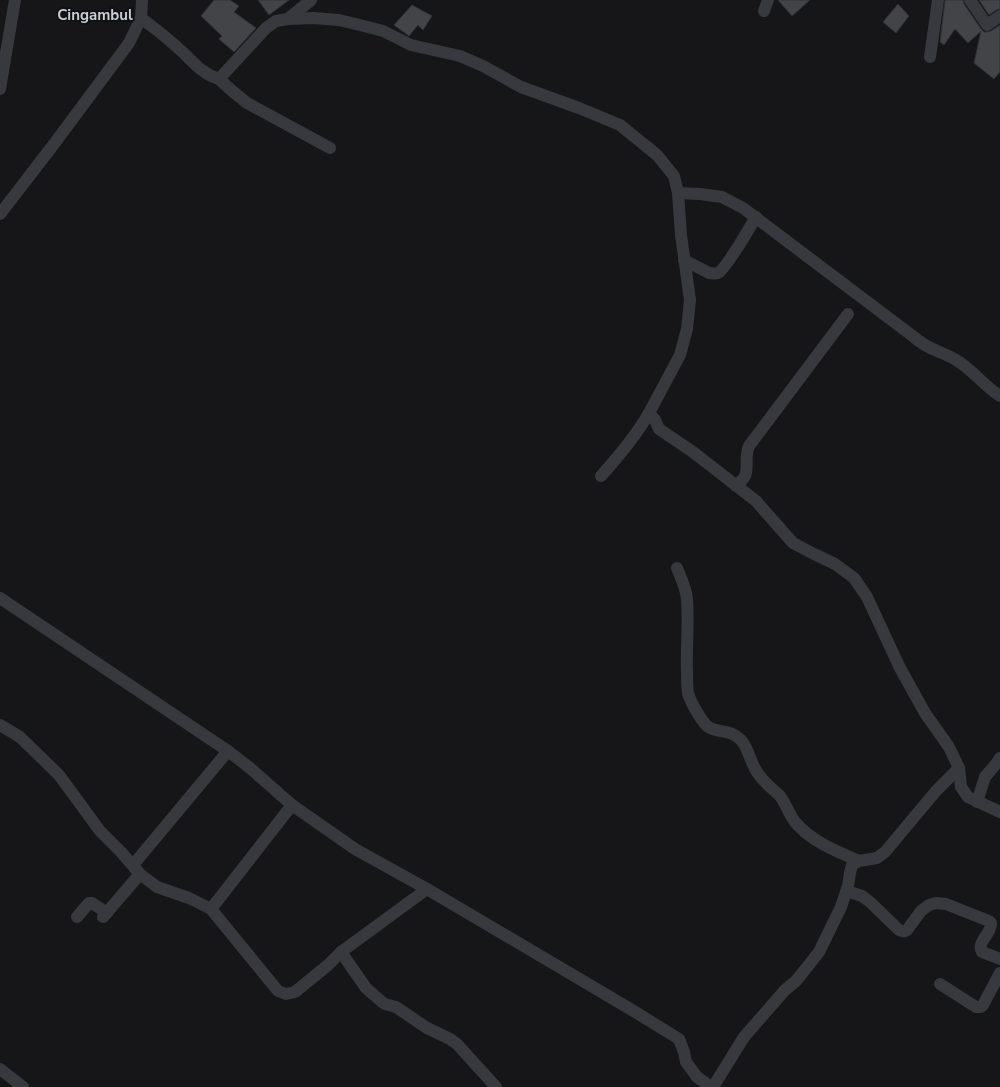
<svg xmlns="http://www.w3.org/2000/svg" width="1000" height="1087" font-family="'Nunito Sans',sans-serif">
	<rect width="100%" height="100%" fill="#161618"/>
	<!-- building -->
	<g fill="#424448" stroke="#303135">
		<polygon points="214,0 230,0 239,6 234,12 256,28 234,52 219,39 222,36 201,16"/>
		<polygon points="258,0 289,0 269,15"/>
		<polygon points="778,0 810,0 792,16"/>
		<polygon points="945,0 963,0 964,4 981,29 984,32 987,32 991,31 1000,25 1000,72 994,79 974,63 981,31 968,43 955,29 944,45 940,42"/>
		<polygon points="979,0 1000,0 1000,9 996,10 989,15"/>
		<polygon points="898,4 909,16 896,33 883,22"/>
		<polygon points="412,5 432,16 423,30 418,25 409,36 394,25"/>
	</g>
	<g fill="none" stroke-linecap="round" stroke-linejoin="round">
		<!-- street -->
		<g stroke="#37393e" stroke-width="12">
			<polyline points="970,0 987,25 1000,16"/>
			<polyline points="764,11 768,0"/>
			<path d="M 141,18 C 153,27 166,37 177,47 C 192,60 200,73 219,79 L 266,28 L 276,21 L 288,19 L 313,18 L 339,20 L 360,25 L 383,31 L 411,45 L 460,56 L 483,66 L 521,87 L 579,108 L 620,125 L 657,155 L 674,176 L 678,193 L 681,235 L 690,300 L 687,329 L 680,355 L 649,413 L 655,420 L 659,429 L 693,452 L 756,501 L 793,543 L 814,554 L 835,564 L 854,578 L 867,597 L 900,668 L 925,713 L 949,747 L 959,768 L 961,787 L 968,797 L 1000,812"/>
			<polyline points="288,19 311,0"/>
			<polyline points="930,57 938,0"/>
			<polyline points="219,79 231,90 247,103 330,148"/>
			<polyline points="0,89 15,0"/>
			<path d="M 678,193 L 700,194 L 722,197 L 743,208 L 914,337 C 928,350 941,351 956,360 C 972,369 984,386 1000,396"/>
			<polyline points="0,214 54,144 129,43 141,18 142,0"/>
			<path d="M 684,260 L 709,273 C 712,273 715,274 718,273 C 726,269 750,227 756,217"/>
			<path d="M 601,476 C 619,456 636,436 649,413"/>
			<path d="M 736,486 C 739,483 743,480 745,476 C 749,467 744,457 749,446 L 848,314"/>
			<path d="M 677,568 C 681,578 686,588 687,599 C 689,623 686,648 687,672 C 687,679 687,686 688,693 C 690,701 703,725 710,728 C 721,733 732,730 741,740 C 749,749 750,762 757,772 C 763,782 772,788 780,796 C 786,804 789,814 795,822 C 812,842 836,851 859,861"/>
			<polyline points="0,598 228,751 250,768 292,805 355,849 427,889 632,1010 679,1039 684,1052 686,1062 697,1077 711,1087"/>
			<polyline points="0,725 20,737 59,775 100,831 121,852 140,874 157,887 189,898 211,909 278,991 286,994 295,992 328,965 341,952 366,988 382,1002 385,1004 396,1007 427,1028 450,1039 457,1044 496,1087"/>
			<polyline points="977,802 985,777 996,764 1000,758"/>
			<polyline points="133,865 228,751"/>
			<path d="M 847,891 L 862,896 L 870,902 L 899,930 C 903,932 904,932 907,930 L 921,911 L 929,905 L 936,903 L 946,904 L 989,921 L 991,923 C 992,934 976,942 982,952 L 1000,959"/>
			<polyline points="211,909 292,805"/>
			<polyline points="77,917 89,903 92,903 107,913"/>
			<polyline points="103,917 140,874"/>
			<polyline points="341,952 427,889"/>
			<polyline points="940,984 976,1007 981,1007 983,1005 1000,973"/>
			<polyline points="0,1069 23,1087"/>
			<polyline points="713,1087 744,1037 785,990 796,981 819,952 841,907 848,886 850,873 852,865 859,861 877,858 885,852 936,791 959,768"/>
		</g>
	</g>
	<g text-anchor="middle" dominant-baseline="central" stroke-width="4" stroke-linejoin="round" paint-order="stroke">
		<!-- quarter labels -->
		<g font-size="15" font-weight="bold" fill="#c9cdd5" stroke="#111113">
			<text x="95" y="15">Cingambul</text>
		</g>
	</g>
</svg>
